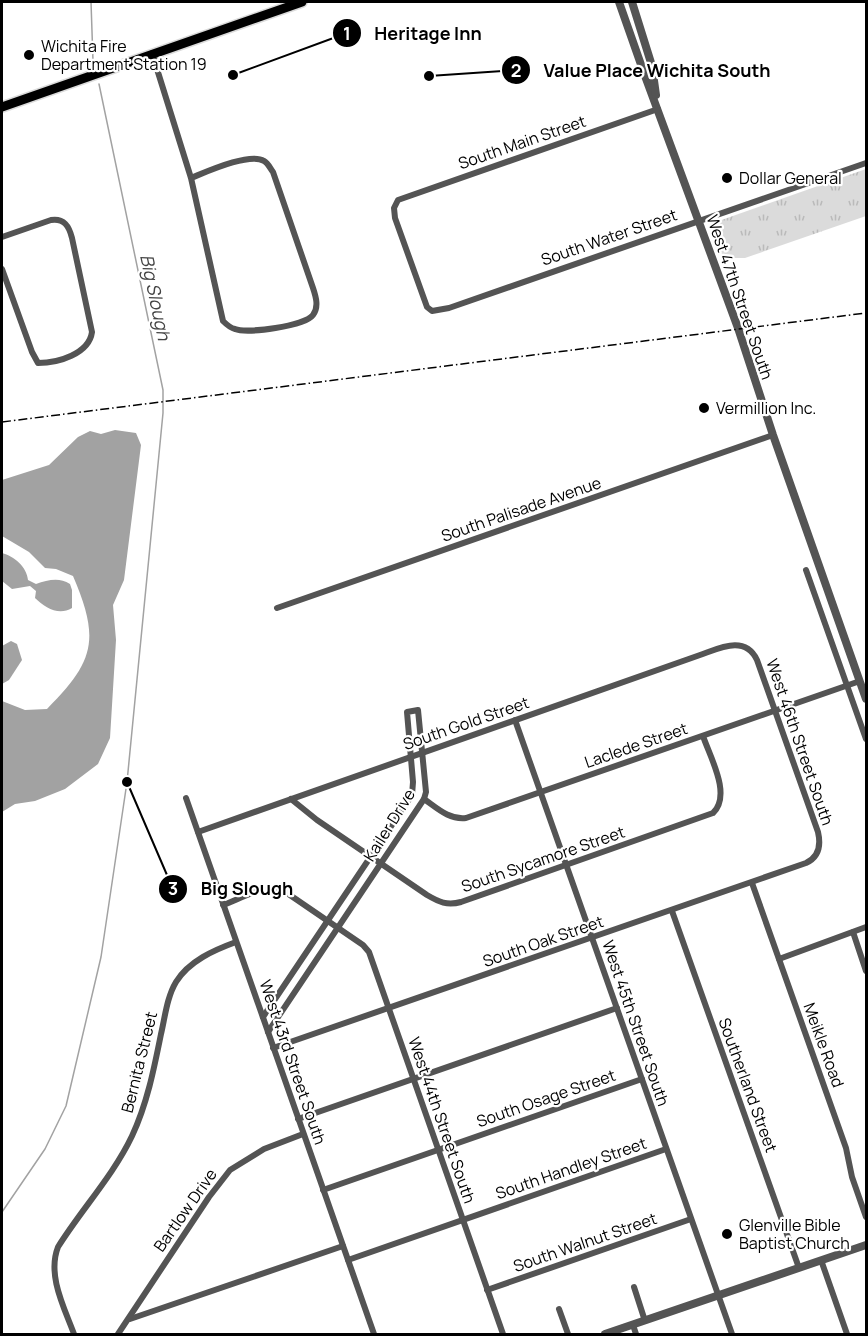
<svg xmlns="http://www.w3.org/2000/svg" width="868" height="1336" font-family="Manrope,sans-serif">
	<defs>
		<pattern id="grass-tufts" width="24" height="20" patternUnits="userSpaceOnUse" patternTransform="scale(1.5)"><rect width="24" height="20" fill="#dbdbdb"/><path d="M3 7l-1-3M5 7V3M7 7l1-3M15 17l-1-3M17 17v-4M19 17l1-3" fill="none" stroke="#bababa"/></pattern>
	</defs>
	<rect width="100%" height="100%" fill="#fff"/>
	<!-- grass -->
	<polygon fill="url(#grass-tufts)" points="866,169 866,216 745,258 723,258 713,223"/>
	<!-- water -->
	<g fill="#a2a2a2">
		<path d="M 115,430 L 136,433 L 141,445 L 124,580 L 113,605 L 116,640 L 110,738 L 98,764 L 65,789 L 35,801 L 15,804 L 2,812 L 2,701 L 25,710 L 47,709 C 95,661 100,639 73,576 L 56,569 L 45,568 L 29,552 L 2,536 L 2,480 L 49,465 L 78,437 L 90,431 L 101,434 Z"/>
		<path d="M 2,553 C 14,556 27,567 28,580 L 36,584 C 48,580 59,577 70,584 L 72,590 L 72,608 C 59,616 45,608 35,598 L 36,591 L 30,586 L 12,589 L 2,581 Z"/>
		<polygon points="11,641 17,644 22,660 9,680 2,684 2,646"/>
	</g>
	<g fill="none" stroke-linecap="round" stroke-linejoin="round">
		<!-- stream -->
		<g stroke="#a2a2a2" stroke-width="1.5">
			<polyline points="91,2 93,61"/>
			<polyline points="2,1212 45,1149 66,1106 101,957 127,782 163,413 163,390 99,84"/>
		</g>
		<!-- primary casing -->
		<g stroke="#dbdbdb" stroke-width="12">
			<polyline id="primary" points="2,107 302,2"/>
		</g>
		<!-- minor -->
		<g stroke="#545454" stroke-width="6">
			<path d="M 152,53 L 191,178 L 223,321 C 227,325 230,328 235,329 C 247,334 305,326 313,315 C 319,307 316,297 313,288 L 273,172 C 270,168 268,163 264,161 C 250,152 206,172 191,178"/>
			<polyline points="658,109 398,200 394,208 395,218 427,307 432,311 449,308 866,163"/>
			<path d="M 2,237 L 51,220 C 64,218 69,226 72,238 L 92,332 C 89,354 58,363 38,363 L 32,352 L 2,269"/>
			<polyline points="806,570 866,739"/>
			<polyline points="277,608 773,435"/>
			<polyline points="515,720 732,1334"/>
			<polyline points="186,798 374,1334"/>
			<path d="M 291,799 L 317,820 L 427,895 C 439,902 447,906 461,902 L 713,813 C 732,795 710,757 703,736"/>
			<path d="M 424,799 C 437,808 449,820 466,818 L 860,681"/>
			<path d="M 198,832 L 700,655 C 720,648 745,635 757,660 L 818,832 C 821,845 819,857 806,863 L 273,1048"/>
			<polyline points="752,883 846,1148 852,1177 866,1217"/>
			<path d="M 223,905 C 242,898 264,884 284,891 L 363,945 L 369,952 L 503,1334"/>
			<polyline points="672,911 799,1268"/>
			<polyline points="853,932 866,971"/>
			<polyline points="779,959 866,927"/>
			<polyline points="263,1017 412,795 413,782 407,712 418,710 426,792 424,799 268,1032"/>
			<polyline points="298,1119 617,1008"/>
			<polyline points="323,1190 642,1079"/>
			<polyline points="348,1260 666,1149"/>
			<polyline points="821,1260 847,1334"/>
			<polyline points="634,1287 645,1321"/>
			<polyline points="487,1290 691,1219"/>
			<polyline points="559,1309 568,1334"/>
			<polyline points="130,1319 343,1246"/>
			<polyline points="633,1325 636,1334"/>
			<path d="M 74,1334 C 64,1307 47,1275 58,1247 C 81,1210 113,1176 132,1136 C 147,1104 154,1069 161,1034 C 165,1017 167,997 176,982 C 189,961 214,950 236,942"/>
			<polyline points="118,1334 209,1197 230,1170 264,1149 303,1134"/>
		</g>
		<!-- tertiary -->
		<g stroke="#545454" stroke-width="8">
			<polyline points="619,2 645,76 738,328 773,435 866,699"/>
			<polyline points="632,2 652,66 656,95"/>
			<polyline points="605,1334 866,1245"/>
		</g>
		<!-- primary -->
		<use href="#primary" stroke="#000" stroke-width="9"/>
		<!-- rail -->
		<polyline stroke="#000" stroke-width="1.5" stroke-dasharray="9 3 1.5 3" stroke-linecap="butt" points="2,422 866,313"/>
	</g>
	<!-- markers -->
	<g fill="#000" stroke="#fff" stroke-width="2">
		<circle cx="29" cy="55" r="6"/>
		<circle cx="727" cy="178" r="6"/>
		<circle cx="704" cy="408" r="6"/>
		<circle cx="727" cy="1234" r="6"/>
	</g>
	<g text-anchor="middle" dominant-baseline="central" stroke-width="4.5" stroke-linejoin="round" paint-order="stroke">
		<!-- poi labels -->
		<g font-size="16" fill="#000" stroke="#fff" text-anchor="start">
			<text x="41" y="46">Wichita Fire<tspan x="41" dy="18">Department Station 19</tspan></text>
			<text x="739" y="178">Dollar General</text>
			<text x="716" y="408">Vermillion Inc.</text>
			<text x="739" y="1225">Glenville Bible<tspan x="739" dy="18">Baptist Church</tspan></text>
		</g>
		<!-- street labels -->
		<g font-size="16" fill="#000" stroke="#fff">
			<text transform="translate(522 142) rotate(-19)">South Main Street</text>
			<text transform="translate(609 237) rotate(-19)">South Water Street</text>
			<text transform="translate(740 297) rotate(71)">West 47th Street South</text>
			<text transform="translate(521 509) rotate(-19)">South Palisade Avenue</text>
			<text transform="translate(466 723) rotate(-19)">South Gold Street</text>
			<text transform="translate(800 742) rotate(71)">West 46th Street South</text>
			<text transform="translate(636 745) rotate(-19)">Laclede Street</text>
			<text transform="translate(389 825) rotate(-58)">Kailer Drive</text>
			<text transform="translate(543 859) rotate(-19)">South Sycamore Street</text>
			<text transform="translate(543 941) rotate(-19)">South Oak Street</text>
			<text transform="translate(636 1023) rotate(71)">West 45th Street South</text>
			<text transform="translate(824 1045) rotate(70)">Meikle Road</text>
			<text transform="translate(139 1062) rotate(-76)">Bernita Street</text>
			<text transform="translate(293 1062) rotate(71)">West 43rd Street South</text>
			<text transform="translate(748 1085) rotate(70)">Southerland Street</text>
			<text transform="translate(546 1098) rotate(-19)">South Osage Street</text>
			<text transform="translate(442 1120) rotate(71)">West 44th Street South</text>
			<text transform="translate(571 1168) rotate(-19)">South Handley Street</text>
			<text transform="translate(185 1210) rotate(-55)">Bartlow Drive</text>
			<text transform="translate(585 1242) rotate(-19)">South Walnut Street</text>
		</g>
		<!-- water labels -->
		<g font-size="18" font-style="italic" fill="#434343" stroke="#fff">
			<text transform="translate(156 297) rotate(78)">Big Slough</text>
		</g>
	</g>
	<!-- callouts -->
	<path fill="none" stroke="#000" stroke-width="2" d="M233 75L347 33M429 76L516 70M127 782L173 889"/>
	<g fill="#000" stroke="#fff" stroke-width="2">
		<circle cx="233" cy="75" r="6"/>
		<circle cx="429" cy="76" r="6"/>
		<circle cx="127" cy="782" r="6"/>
		<circle cx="347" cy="33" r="15"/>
		<circle cx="516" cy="70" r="15"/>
		<circle cx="173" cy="889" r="15"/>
	</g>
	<g font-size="18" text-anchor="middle" font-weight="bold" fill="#fff">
		<text x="347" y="40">1</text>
		<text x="516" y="77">2</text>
		<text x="173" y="895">3</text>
	</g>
	<g font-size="18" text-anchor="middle" font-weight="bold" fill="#000" stroke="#fff" stroke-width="4.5" stroke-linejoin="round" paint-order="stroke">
		<text x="428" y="40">Heritage Inn</text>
		<text x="657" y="77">Value Place Wichita South</text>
		<text x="247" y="895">Big Slough</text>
	</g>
	<!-- border -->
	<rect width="868" height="1336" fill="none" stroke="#000000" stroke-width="6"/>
</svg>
